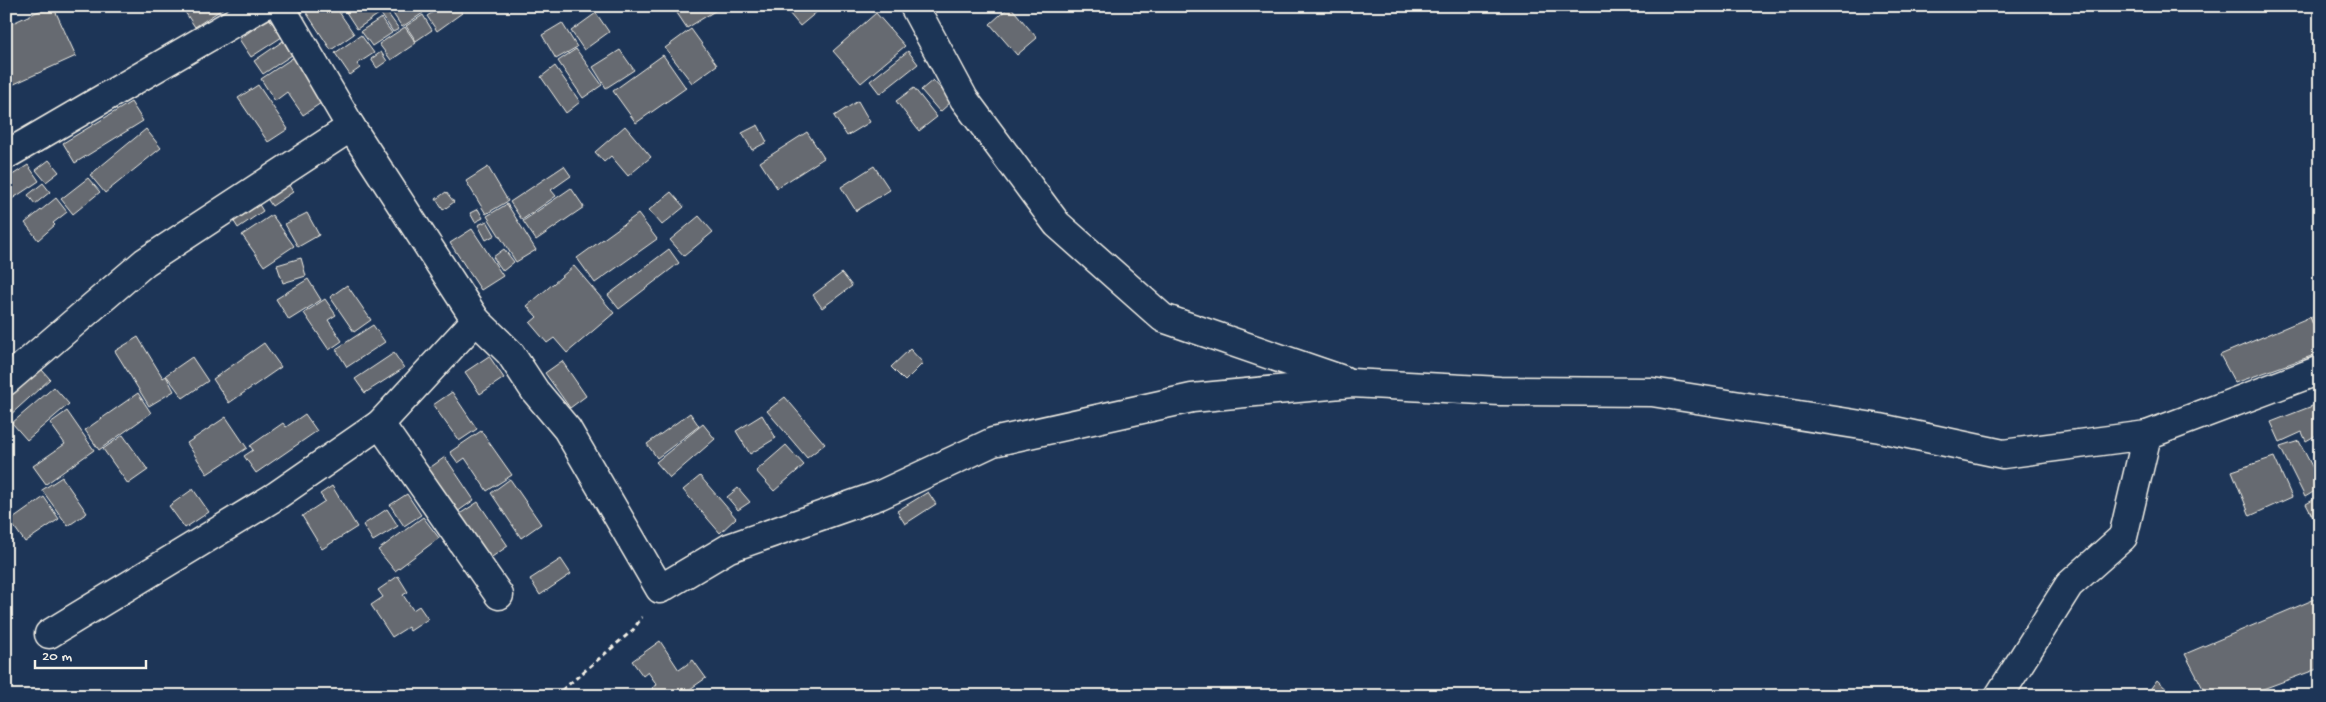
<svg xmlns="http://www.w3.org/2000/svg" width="2326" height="702" font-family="'Gochi Hand',sans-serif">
	<rect width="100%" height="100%" fill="#1d3557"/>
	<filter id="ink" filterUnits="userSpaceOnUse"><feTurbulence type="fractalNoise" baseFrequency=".02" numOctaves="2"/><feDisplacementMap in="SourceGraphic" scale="10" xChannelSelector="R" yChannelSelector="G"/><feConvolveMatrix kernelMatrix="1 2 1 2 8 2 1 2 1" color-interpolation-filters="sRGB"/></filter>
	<g filter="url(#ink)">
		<!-- building -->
		<g fill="#666b71" stroke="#f4f1e8">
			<polygon points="50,6 53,6 76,56 12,85 6,71 6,26"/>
			<polygon points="181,6 227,6 195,27"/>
			<polygon points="302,6 335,6 354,34 331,50"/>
			<polygon points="342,6 385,6 386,9 357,29"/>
			<polygon points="388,6 418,6 423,13 402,27"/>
			<polygon points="442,6 457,6 462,13 437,31 427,16"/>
			<polygon points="688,6 723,6 687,28 677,13"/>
			<polygon points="783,6 824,6 800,26"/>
			<polygon points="1010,6 1037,38 1017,55 990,24"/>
			<polygon points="386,11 399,29 393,32 381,14"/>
			<polygon points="596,13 609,32 584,50 571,31"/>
			<polygon points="876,13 905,46 861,83 833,51"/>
			<polygon points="423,15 432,30 416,41 406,26"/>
			<polygon points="269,18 282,37 251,57 239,39"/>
			<polygon points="381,18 392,33 372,46 361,31"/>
			<polygon points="562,23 577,47 556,59 542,35"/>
			<polygon points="405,27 416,43 391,60 379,44"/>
			<polygon points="691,29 717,65 692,83 665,48"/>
			<polygon points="361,35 374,53 357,64 360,68 350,75 335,53"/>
			<polygon points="283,41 292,55 263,74 254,61"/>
			<polygon points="576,49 602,85 583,98 558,61"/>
			<polygon points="620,50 634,70 606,88 593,67"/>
			<polygon points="908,51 918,64 880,94 870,81"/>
			<polygon points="381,52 387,61 377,68 371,59"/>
			<polygon points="297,55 327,99 303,115 287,92 275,101 261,79"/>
			<polygon points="663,55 686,88 636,123 613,91"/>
			<polygon points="555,66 580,102 566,113 541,77"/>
			<polygon points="933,80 952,101 940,112 921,90"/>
			<polygon points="258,85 288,129 268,142 238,98"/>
			<polygon points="914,88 937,117 919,131 896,101"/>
			<polygon points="858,101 870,122 847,136 834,116"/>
			<polygon points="131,102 143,121 75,163 63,143"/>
			<polygon points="758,125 767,142 752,150 742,133"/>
			<polygon points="625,126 651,157 628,176 611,156 604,162 595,152"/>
			<polygon points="146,129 161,148 105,193 90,175"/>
			<polygon points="807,132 824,158 777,188 760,162"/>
			<polygon points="49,160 59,172 46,182 36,170"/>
			<polygon points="28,165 39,181 6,203 6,179"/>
			<polygon points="564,166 571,176 551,190 556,196 522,220 510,202"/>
			<polygon points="874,166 890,190 856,211 841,187"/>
			<polygon points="488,167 508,201 486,214 466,181"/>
			<polygon points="282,174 293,192 272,206 260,188"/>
			<polygon points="88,178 100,192 73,214 61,199"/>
			<polygon points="43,183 50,192 35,204 28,195"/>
			<polygon points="571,188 584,207 536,240 523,221"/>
			<polygon points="446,192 454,202 443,210 436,199"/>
			<polygon points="671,192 684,207 662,225 649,210"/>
			<polygon points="253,195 263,211 238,228 228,212"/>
			<polygon points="56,198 67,212 53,223 55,225 38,240 25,223"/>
			<polygon points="507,204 536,250 516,262 487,216"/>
			<polygon points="478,209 483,218 475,222 470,213"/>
			<polygon points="307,213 319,235 298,247 285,224"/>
			<polygon points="638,214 657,239 595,283 577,258"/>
			<polygon points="272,215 294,246 264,266 242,235"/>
			<polygon points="699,216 713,232 684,256 670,240"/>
			<polygon points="487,221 495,235 486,240 478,225"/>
			<polygon points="472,229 503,276 481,290 450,243"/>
			<polygon points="504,249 514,262 503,271 493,257"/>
			<polygon points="669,249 679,263 619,309 608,295"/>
			<polygon points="301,258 306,276 283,283 277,265"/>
			<polygon points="574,266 614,313 567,353 554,338 547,343 530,323 537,317 527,306"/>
			<polygon points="842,273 852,286 822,308 813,295"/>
			<polygon points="308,279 321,300 289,320 276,299"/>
			<polygon points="347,285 371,320 354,332 330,297"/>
			<polygon points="325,299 336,315 328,320 342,341 329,350 304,313"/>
			<polygon points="2320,316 2320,342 2310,317"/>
			<polygon points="2310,317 2320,342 2320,353 2235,383 2220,355"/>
			<polygon points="373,325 385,342 347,367 336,349"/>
			<polygon points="138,337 163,378 166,376 174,391 149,406 115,351"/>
			<polygon points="264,343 281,367 229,403 213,379"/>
			<polygon points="910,349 923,363 905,381 891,367"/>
			<polygon points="394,353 404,368 365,393 355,379"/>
			<polygon points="489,356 504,378 480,394 465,372"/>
			<polygon points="192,357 208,381 183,398 166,375"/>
			<polygon points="562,361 586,396 570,408 545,373"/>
			<polygon points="35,362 50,379 8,417 6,389"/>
			<polygon points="54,387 69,404 27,440 12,423"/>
			<polygon points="452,392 477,429 459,441 433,405"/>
			<polygon points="138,393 151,413 99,450 85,430"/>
			<polygon points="785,397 825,444 807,458 767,411"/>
			<polygon points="2320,403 2320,433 2306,441 2302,432 2280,442 2271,422"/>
			<polygon points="67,411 94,450 46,484 33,466 65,444 50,423"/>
			<polygon points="690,413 699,426 657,458 647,444"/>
			<polygon points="305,414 317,431 256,473 244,456 253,450 250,446 283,423 286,427"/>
			<polygon points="762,415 776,438 750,454 736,431"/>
			<polygon points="226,417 247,448 207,474 187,443"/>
			<polygon points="703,424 715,439 670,478 656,462"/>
			<polygon points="481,431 512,475 487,491 465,458 458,463 450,452"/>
			<polygon points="123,435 148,470 128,484 103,449"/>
			<polygon points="2299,441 2320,482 2320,488 2305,497 2280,447"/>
			<polygon points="786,445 804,465 774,491 756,471"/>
			<polygon points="445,457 474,500 457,512 428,469"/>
			<polygon points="2274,457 2292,497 2250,516 2232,471"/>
			<polygon points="700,476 736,518 720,533 683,490"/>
			<polygon points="62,477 87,513 68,526 42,490"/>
			<polygon points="510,479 541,524 521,538 491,493"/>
			<polygon points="332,486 357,527 322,549 302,516 325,501 320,494"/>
			<polygon points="738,488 750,502 738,510 727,497"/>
			<polygon points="193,489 209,512 185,528 169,506"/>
			<polygon points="928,492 936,504 905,524 897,511"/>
			<polygon points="407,494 421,515 404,526 390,505"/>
			<polygon points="2320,496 2320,526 2318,527 2306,504"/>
			<polygon points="44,497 59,519 25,542 10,521"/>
			<polygon points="478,502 508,546 489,559 458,515"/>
			<polygon points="387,509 398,526 373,541 363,525"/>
			<polygon points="423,517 439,538 395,571 378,550"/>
			<polygon points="561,559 571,574 540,595 530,579"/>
			<polygon points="398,576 408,592 403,595 413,610 419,606 428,619 410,631 408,627 392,637 371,605 383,597 378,590"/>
			<polygon points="2320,597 2320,668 2244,696 2207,696 2185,654"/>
			<polygon points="660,641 679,670 693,660 706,678 680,696 657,696 652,688 657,685 648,672 643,676 632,661"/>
			<polygon points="2157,680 2174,696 2145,696"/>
		</g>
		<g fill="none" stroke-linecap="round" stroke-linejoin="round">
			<!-- minor casing -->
			<g stroke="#f4f1e8" stroke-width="31">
				<g id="minor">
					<polyline points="280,6 351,127 476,320 510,353 535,391 567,429 660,589 729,548 880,495 993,442 1192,398 1352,383 1500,391 1652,392 1880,428 2003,454 2147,435 2320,370"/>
					<polyline points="914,6 964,99 1057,224 1163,318 1343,380"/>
					<polyline points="6,155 262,6"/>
					<polyline points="6,381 145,262 351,127"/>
					<polyline points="380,424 499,595"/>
					<polyline points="49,634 276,496 380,424 476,320"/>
					<polyline points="1999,696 2069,585 2123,537 2147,435"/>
				</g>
			</g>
			<!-- path -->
			<polyline stroke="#f4f1e8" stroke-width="3" stroke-dasharray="5 4" stroke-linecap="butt" points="555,696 633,630 642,617"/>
			<!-- minor -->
			<use href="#minor" stroke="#1d3557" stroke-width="28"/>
		</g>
	</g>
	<!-- margin -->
	<rect width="2326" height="702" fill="none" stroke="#1d3557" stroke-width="25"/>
	<rect x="12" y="12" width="2301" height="677" fill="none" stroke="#f4f1e8" stroke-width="2" filter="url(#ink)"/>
	<!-- scale -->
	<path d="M35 660v8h111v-8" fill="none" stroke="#f4f1e8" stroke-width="2.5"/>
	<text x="42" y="660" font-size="15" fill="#f4f1e8" stroke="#1d3557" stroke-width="4" paint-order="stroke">20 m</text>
</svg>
